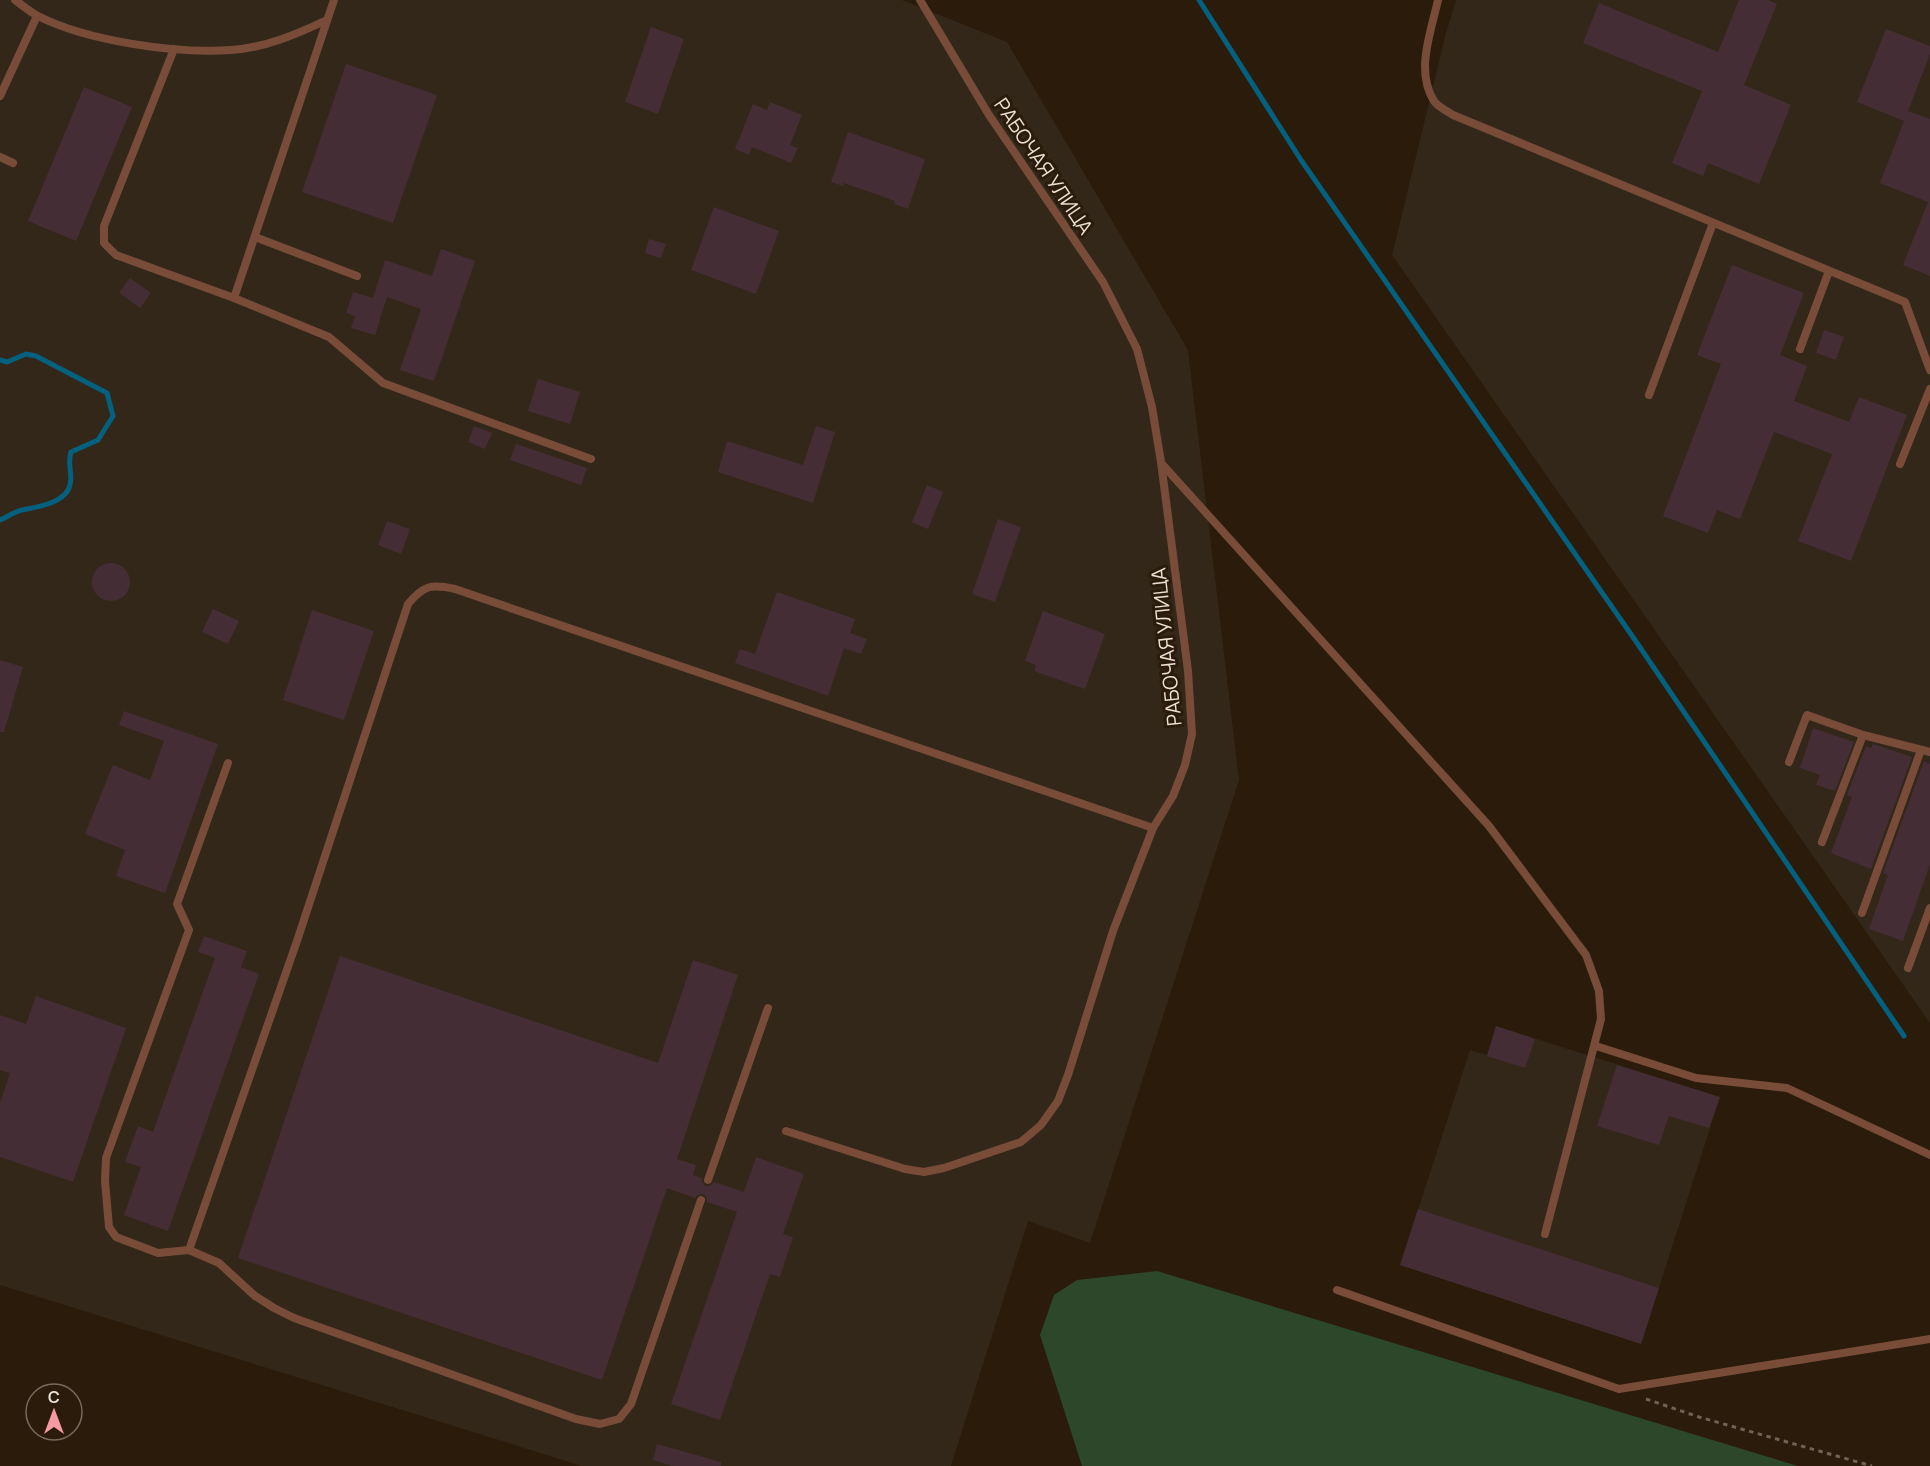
<svg xmlns="http://www.w3.org/2000/svg" width="1930" height="1466" font-family="Manrope,sans-serif">
	<rect width="100%" height="100%" fill="#2a1b0a"/>
	<!-- industrial -->
	<g fill="#332719">
		<polygon points="0,0 902,0 1007,42 1188,350 1239,780 1090,1243 1028,1221 951,1466 582,1466 0,1285"/>
		<polygon points="1456,0 1930,0 1930,1023 1392,255 1446,33"/>
		<polygon points="1496,1026 1720,1097 1641,1344 1400,1265 1470,1050 1487,1055"/>
	</g>
	<!-- green -->
	<polygon fill="#2c4729" points="1157,1271 1798,1466 1082,1466 1040,1335 1054,1295 1077,1280"/>
	<g fill="none" stroke-linecap="round" stroke-linejoin="round">
		<!-- stream -->
		<g stroke="#03607f" stroke-width="5">
			<polyline points="1199,0 1301,160 1635,640 1904,1036"/>
			<path d="M 0,360 L 7,362 L 26,354 L 36,356 L 107,393 L 113,416 L 98,440 L 71,452 C 67,465 73,474 70,485 C 66,503 37,507 22,510 C 14,512 7,517 0,520"/>
		</g>
	</g>
	<!-- building -->
	<g fill="#452d35">
		<polygon points="1739,0 1768,0 1777,4 1744,85 1791,105 1759,184 1708,163 1703,176 1672,163 1702,91 1583,43 1599,3 1718,52"/>
		<polygon points="651,27 684,39 658,114 625,102"/>
		<polygon points="1886,29 1930,46 1930,54 1908,111 1930,119 1930,276 1903,265 1928,202 1880,183 1904,121 1857,102"/>
		<polygon points="346,64 437,95 393,223 302,192"/>
		<polygon points="84,87 132,107 76,241 28,221"/>
		<polygon points="770,102 802,115 790,145 798,148 791,163 752,147 749,155 735,149 753,104 767,110"/>
		<polygon points="848,132 925,159 908,209 894,204 895,201 844,183 843,186 831,182"/>
		<polygon points="714,207 779,231 756,294 691,270"/>
		<polygon points="649,239 666,244 661,258 645,253"/>
		<polygon points="441,249 475,261 434,381 400,370 421,309 387,297 375,335 351,328 355,316 346,313 353,292 373,298 385,260 432,276"/>
		<polygon points="1732,265 1804,293 1780,355 1807,366 1794,401 1849,422 1859,397 1907,415 1851,561 1798,541 1832,454 1774,432 1740,519 1717,510 1708,533 1663,516 1721,364 1697,355"/>
		<polygon points="130,278 151,293 140,308 119,293"/>
		<polygon points="1824,330 1844,337 1836,360 1816,353"/>
		<polygon points="538,379 580,392 570,424 528,411"/>
		<polygon points="474,426 492,433 485,449 468,442"/>
		<polygon points="816,426 835,432 813,503 718,472 727,441 803,465"/>
		<polygon points="516,444 587,468 581,485 510,460"/>
		<polygon points="927,485 943,492 928,529 912,522"/>
		<polygon points="998,519 1021,527 995,602 972,594"/>
		<polygon points="387,521 410,529 401,554 378,545"/>
		<circle cx="111" cy="582" r="19"/>
		<polygon points="777,592 855,619 850,633 867,639 861,654 844,648 828,696 735,663 740,649 755,654"/>
		<polygon points="213,609 239,621 228,644 202,632"/>
		<polygon points="312,610 374,631 344,720 283,700"/>
		<polygon points="1043,611 1105,634 1085,689 1034,671 1036,665 1025,661"/>
		<polygon points="0,660 23,667 4,732 0,732"/>
		<polygon points="124,711 218,744 165,893 116,876 125,850 85,834 113,765 150,780 164,741 119,725"/>
		<polygon points="1813,728 1854,742 1835,791 1816,785 1820,775 1800,768"/>
		<polygon points="1873,744 1912,757 1871,869 1831,853 1852,797 1847,795 1866,746 1871,748"/>
		<polygon points="1924,761 1930,764 1930,864 1903,941 1869,929 1888,875 1883,873"/>
		<polygon points="204,936 247,951 241,967 259,974 168,1231 124,1215 141,1167 125,1162 138,1126 153,1132 215,958 198,952"/>
		<polygon points="340,956 658,1063 693,960 738,975 677,1159 696,1165 693,1175 702,1178 702,1182 705,1186 710,1186 714,1182 744,1192 756,1157 804,1174 783,1234 793,1237 780,1277 770,1274 720,1420 671,1404 737,1212 707,1202 706,1196 702,1194 697,1195 695,1198 667,1188 602,1380 238,1258"/>
		<polygon points="36,996 126,1028 73,1182 0,1157 0,1103 10,1073 0,1070 0,1015 26,1024"/>
		<polygon points="1496,1026 1535,1039 1525,1068 1487,1056"/>
		<polygon points="1617,1065 1720,1097 1709,1128 1669,1116 1659,1145 1597,1126"/>
		<polygon points="1418,1209 1659,1288 1641,1344 1400,1265"/>
		<polygon points="657,1444 721,1462 721,1466 673,1466 653,1460"/>
	</g>
	<g fill="none" stroke-linecap="round" stroke-linejoin="round">
		<!-- path -->
		<polyline stroke="#706354" stroke-width="3" stroke-dasharray="4.5 4.5" stroke-linecap="butt" points="1646,1399 1699,1417 1872,1466"/>
		<!-- lane -->
		<g stroke="#784c38" stroke-width="8">
			<path d="M 15,0 C 22,5 30,12 38,16 C 87,41 176,54 231,50 C 265,48 297,34 327,20"/>
			<polyline points="334,0 234,298 329,337 383,383 591,459"/>
			<path d="M 1438,0 C 1431,32 1415,71 1434,101 C 1438,107 1447,111 1453,115 L 1905,302 L 1930,370"/>
			<polyline points="174,49 104,226 104,243 116,255 234,298"/>
			<polyline points="0,96 37,16"/>
			<polyline points="0,157 13,163"/>
			<polyline points="255,237 357,276"/>
			<polyline points="1800,349 1829,271"/>
			<polyline points="1649,395 1713,223"/>
			<polyline points="1161,463 1489,826 1586,955 1599,991 1601,1019 1545,1234"/>
			<polyline points="1900,464 1930,389"/>
			<polyline points="1789,762 1807,715 1863,735 1930,752"/>
			<polyline points="228,763 177,904 189,930 106,1158 105,1181 109,1227 116,1237 158,1253 189,1250 219,1263 255,1296 274,1308 294,1318 576,1419 600,1424 619,1419 631,1404 701,1200"/>
			<polyline points="1822,842 1863,735"/>
			<polyline points="1862,913 1921,750"/>
			<polyline points="1908,968 1930,908"/>
			<polyline points="1596,1046 1696,1078 1787,1088 1930,1155"/>
			<polyline points="786,1131 905,1169 924,1172 944,1168 1021,1142 1041,1125 1058,1101 1068,1075 1113,931 1153,828 1173,796 1185,765 1192,734 1188,671 1161,462 1152,407 1137,349 1103,282 989,115 920,0"/>
			<polyline points="708,1180 768,1008"/>
			<path d="M 189,1250 L 297,941 L 408,604 C 424,585 431,584 455,589 L 1153,828"/>
			<polyline points="1337,1290 1619,1389 1930,1339"/>
		</g>
	</g>
	<g text-anchor="middle" dominant-baseline="central" stroke-width="6" stroke-linejoin="round" paint-order="stroke">
		<!-- street labels -->
		<g font-size="20" fill="#ebe1d6" stroke="#2a1b0a">
			<text transform="translate(1044 166) rotate(56)">РАБОЧАЯ УЛИЦА</text>
			<text transform="translate(1166 647) rotate(-96)">РАБОЧАЯ УЛИЦА</text>
		</g>
	</g>
	<!-- north arrow -->
	<g transform="translate(54 1412)"><circle r="28" fill="#2a1b0a" stroke="#776a5c" stroke-width="1.5"/>
	<path d="M0-4.5L10 22L0 15L-10 22Z" fill="#f49aa1"/>
	<text y="-9" font-size="16" font-weight="bold" text-anchor="middle" fill="#ebe1d6">С</text>
	</g>
</svg>
